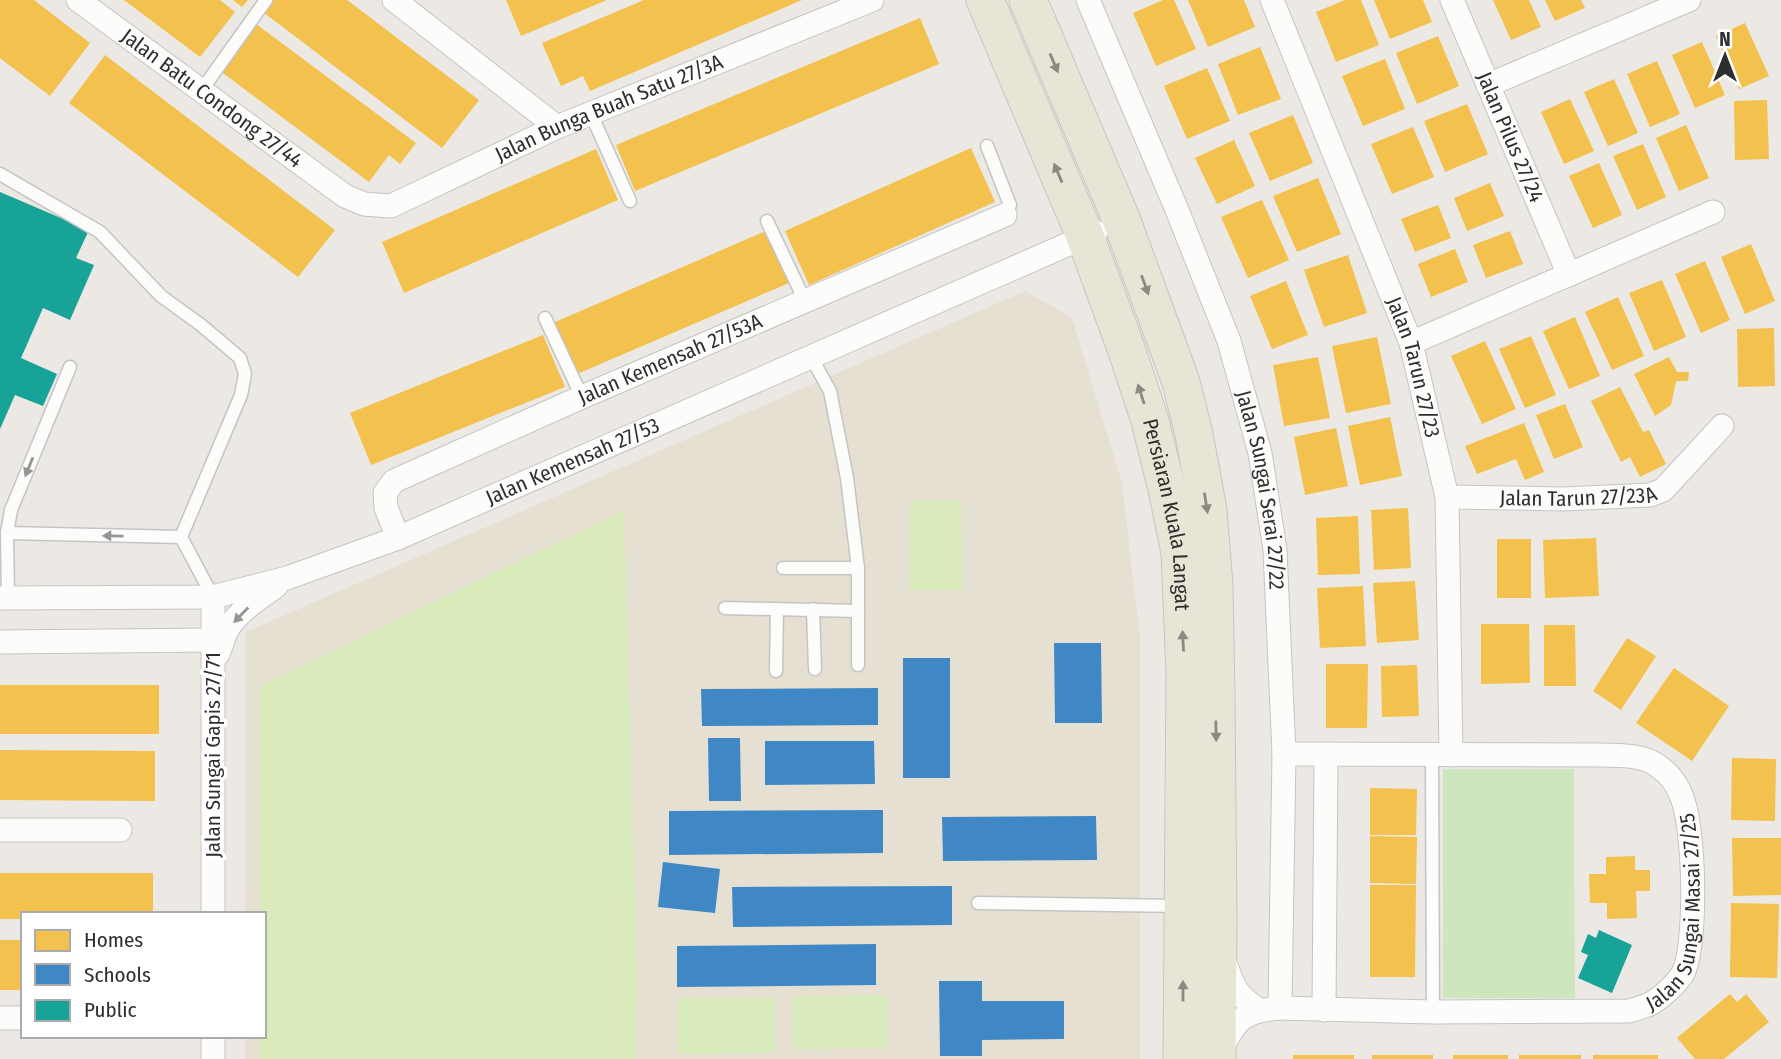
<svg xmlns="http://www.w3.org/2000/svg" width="1781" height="1059" font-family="'Fira Sans Condensed',sans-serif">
	<rect width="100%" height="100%" fill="#ece8e4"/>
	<!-- education -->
	<polygon fill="#e6e0d3" points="1025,291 1072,318 1122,483 1140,638 1140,1059 245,1059 245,1036 264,1036 264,914 245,914 246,632"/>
	<!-- green -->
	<polygon fill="#cee6be" points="1443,769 1574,769 1575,998 1443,998"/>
	<!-- pitch -->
	<g fill="#d9eabb">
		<polygon points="910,500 961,500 962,590 910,590"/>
		<polygon points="624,510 637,972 636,1059 260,1059 260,1036 264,1036 264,914 260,914 261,686"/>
		<polygon points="888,995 888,1048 792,1049 792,996"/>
		<polygon points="678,998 774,998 774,1053 678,1054"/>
	</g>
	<!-- homes -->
	<g fill="#f2c14e">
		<polygon points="0,0 34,0 90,43 50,96 0,58"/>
		<polygon points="124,0 220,0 235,12 200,57"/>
		<polygon points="233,0 248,0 242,7"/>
		<polygon points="273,0 347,0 479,100 442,148 263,12"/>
		<polygon points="506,0 607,0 521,36"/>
		<polygon points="644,0 802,0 590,91 583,76 561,86 542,43"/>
		<polygon points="1163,0 1174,0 1196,49 1156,66 1133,13"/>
		<polygon points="1188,0 1244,0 1255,27 1208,47"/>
		<polygon points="1345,0 1361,0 1379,45 1336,62 1316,12"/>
		<polygon points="1374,0 1423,0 1432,22 1390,39"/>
		<polygon points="1493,0 1529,0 1541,27 1511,40"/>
		<polygon points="1545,0 1581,0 1585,8 1555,21"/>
		<polygon points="920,18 939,64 635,191 616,145"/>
		<polygon points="1745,23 1769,76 1739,89 1716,36"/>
		<polygon points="256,24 416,143 400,164 389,155 369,182 220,71"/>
		<polygon points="1438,36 1459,86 1417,104 1396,53"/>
		<polygon points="1702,42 1725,95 1695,108 1672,55"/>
		<polygon points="1260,47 1281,99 1238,115 1218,64"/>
		<polygon points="105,55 335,230 298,277 69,103"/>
		<polygon points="1385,59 1405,109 1363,126 1342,76"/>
		<polygon points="1657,61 1680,114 1650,127 1627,74"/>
		<polygon points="1207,68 1230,121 1187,139 1164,86"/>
		<polygon points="1614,79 1638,133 1608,146 1584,92"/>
		<polygon points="1570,99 1594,151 1564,164 1541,112"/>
		<polygon points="1767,100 1769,159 1735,160 1734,101"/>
		<polygon points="1467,104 1488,154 1445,172 1424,121"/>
		<polygon points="1293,115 1313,163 1270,181 1249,133"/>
		<polygon points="1686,125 1709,178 1679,191 1656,138"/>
		<polygon points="1413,127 1434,177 1392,194 1371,144"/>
		<polygon points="1234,140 1255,186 1217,204 1195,158"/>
		<polygon points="1643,144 1666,197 1637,210 1613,156"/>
		<polygon points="971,148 995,202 809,285 785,231"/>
		<polygon points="596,149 618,200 404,293 382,242"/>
		<polygon points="1599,163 1622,215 1593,228 1569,176"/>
		<polygon points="1318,178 1341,234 1297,252 1273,196"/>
		<polygon points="1490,183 1504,216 1467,231 1454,198"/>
		<polygon points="1262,200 1289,260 1248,278 1221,217"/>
		<polygon points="1438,205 1451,238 1415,252 1401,219"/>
		<polygon points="766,231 789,283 577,374 555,322"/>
		<polygon points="1510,231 1523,264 1486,278 1473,245"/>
		<polygon points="1751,244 1775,301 1745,314 1721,257"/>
		<polygon points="1455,249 1468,282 1431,297 1418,264"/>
		<polygon points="1348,255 1367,313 1324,327 1304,270"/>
		<polygon points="1705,261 1730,320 1701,333 1675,274"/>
		<polygon points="1662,280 1686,337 1654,351 1629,293"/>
		<polygon points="1286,281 1308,335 1272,349 1250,296"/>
		<polygon points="1618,297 1644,356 1612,370 1585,312"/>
		<polygon points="1575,317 1600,376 1569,389 1543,331"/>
		<polygon points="1774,328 1775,386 1738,387 1737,329"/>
		<polygon points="543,335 565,387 371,465 350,413"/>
		<polygon points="1531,336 1556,395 1525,408 1499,349"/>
		<polygon points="1377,337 1391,404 1346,413 1332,346"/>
		<polygon points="1485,341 1516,409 1482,424 1451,356"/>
		<polygon points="1318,357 1330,418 1284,426 1273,365"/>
		<polygon points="1669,357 1677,372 1689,372 1688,381 1676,381 1671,405 1655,416 1634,374"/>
		<polygon points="1620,387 1643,432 1649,430 1666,464 1640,477 1630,457 1621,462 1591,401"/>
		<polygon points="1565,404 1583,447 1554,459 1536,415"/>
		<polygon points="1390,417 1402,476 1360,485 1348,426"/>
		<polygon points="1524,423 1544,472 1525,480 1516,459 1477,474 1465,446"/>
		<polygon points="1336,428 1348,486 1305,495 1294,437"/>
		<polygon points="1408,508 1411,568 1374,570 1371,510"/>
		<polygon points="1358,516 1360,574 1318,575 1316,518"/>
		<polygon points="1596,538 1599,596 1545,598 1543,540"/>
		<rect x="1497" y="539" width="34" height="59"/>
		<polygon points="1415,581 1419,640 1377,643 1373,583"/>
		<polygon points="1363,586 1366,646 1320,648 1317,588"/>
		<polygon points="1481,624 1529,624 1530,683 1481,684"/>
		<polygon points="1544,625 1575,625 1576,686 1544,686"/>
		<polygon points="1627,638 1656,656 1621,710 1593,691"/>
		<polygon points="1326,664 1368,664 1367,728 1326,728"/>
		<polygon points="1417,665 1419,716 1382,717 1381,666"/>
		<polygon points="1674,668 1729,706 1692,761 1636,723"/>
		<rect x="0" y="685" width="159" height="49"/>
		<polygon points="0,750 155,751 155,801 0,800"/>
		<polygon points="1732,758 1776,759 1775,821 1731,820"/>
		<polygon points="1370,788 1417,789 1416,835 1370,835"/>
		<polygon points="1370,836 1417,837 1416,884 1370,883"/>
		<polygon points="1732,838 1781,838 1781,895 1733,896"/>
		<polygon points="1635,856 1635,870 1650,870 1650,891 1636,891 1637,918 1607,919 1607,903 1590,903 1589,874 1606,874 1606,857"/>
		<polygon points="0,873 153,873 153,914 23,914 23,919 0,919"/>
		<polygon points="1370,885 1416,885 1415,977 1370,977"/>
		<polygon points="1731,903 1779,904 1777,978 1730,977"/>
		<rect x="0" y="940" width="23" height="50"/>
		<polygon points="1730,994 1737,1002 1746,994 1769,1022 1724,1059 1695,1059 1677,1038"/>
		<rect x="1293" y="1055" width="61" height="4"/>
		<rect x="1372" y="1055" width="61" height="4"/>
		<rect x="1453" y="1055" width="55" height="4"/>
		<rect x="1519" y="1055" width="62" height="4"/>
		<rect x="1593" y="1055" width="65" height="4"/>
	</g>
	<!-- schools -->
	<g fill="#3f88c5">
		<polygon points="1054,643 1101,643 1102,723 1055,723"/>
		<rect x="903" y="658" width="47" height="120"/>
		<polygon points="878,688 878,725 702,726 701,689"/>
		<polygon points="708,738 740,738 741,801 709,801"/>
		<polygon points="765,741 874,741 875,784 765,785"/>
		<polygon points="883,810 883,853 669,855 669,811"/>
		<polygon points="1096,816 1097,860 943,861 942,817"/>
		<polygon points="663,862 720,869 715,913 658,907"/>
		<polygon points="952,886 952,925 733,927 732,887"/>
		<polygon points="876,944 876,985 677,987 677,946"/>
		<polygon points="939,981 982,981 982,1001 1064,1001 1064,1039 982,1040 982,1056 940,1056"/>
	</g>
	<!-- public -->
	<g fill="#17a398">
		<polygon points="0,192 89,230 76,258 94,265 70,320 43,308 21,358 57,374 43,406 15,395 0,429"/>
		<polygon points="1599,930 1632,945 1612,993 1578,978 1588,955 1581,952 1588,934 1596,938"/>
	</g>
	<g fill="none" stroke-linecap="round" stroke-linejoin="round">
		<!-- service casing -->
		<g stroke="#c5c4c5" stroke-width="15">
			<g id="service">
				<polyline points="201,91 266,0"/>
				<polyline points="591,114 630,201"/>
				<polyline points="987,146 1010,205 1005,215"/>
				<polyline points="0,174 100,232 161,296 201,325 240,358 245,374 241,395 181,537"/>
				<polyline points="767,221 805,301"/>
				<polyline points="545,318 582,397"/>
				<polyline points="811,357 830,391 847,478 858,568 858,665"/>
				<polyline points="7,533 181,537"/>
				<polyline points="181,537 213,597"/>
				<polyline points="783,568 858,568"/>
				<polyline points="8,598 7,533 11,510 70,367"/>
				<polyline points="725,608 858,611"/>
				<polyline points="813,609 815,669"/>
				<polyline points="776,671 777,609"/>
				<polyline points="1432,755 1433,1012"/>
				<polyline points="978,903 1179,906"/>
			</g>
		</g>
		<!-- minor casing -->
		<g stroke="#c5c4c5" stroke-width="25">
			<g id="minor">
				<path id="s1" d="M 78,0 L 345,196 L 364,204 L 391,206 L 557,127 L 872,0"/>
				<polyline points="394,0 557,127"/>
				<path id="s2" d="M 1088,0 L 1177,210 L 1229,341 L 1260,453 L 1275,550 L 1284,754 L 1280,1008"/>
				<path id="s3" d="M 1272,0 L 1411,343 L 1447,497 L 1451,755"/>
				<path id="s4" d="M 1452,0 L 1569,275"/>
				<polyline points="1488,85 1689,0"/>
				<polyline points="1411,343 1713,212"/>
				<path id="s5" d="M 1447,497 L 1564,499 L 1650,495 L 1663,490 L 1722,426"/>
				<path id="s6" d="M 398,538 L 386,508 L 385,493 L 394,481 L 582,397 L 1005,215"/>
				<path id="s7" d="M 0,598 L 213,597 L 287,578 L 398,538 L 1096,232"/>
				<polyline points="0,642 213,640"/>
				<path d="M 218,654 C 221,647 223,639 226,632 C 236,612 259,599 276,586"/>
				<polyline points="0,830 120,830"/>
				<polyline points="213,914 213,597"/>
				<path d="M 1225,963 C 1235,989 1235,994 1259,1010"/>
				<polyline points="1324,1010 1326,755"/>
				<polyline points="0,1018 23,1018"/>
				<path id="s8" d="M 1221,1050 C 1237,1018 1244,1011 1280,1008 L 1433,1012 L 1629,1011 C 1636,1009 1643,1007 1650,1004 C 1660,999 1679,982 1684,971 C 1697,940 1695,826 1681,795 C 1677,784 1668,773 1658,766 C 1642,754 1619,756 1601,755 L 1284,754"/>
				<polyline points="213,1059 213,1036"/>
			</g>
		</g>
		<!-- primary casing -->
		<g stroke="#c6c5c4" stroke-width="39">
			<g id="primary">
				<path id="s9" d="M 985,0 L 1085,236 L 1127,351 L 1150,421 L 1167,489 L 1180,553 L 1185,674 L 1182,1059"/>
				<polyline points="1028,0 1122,221 1181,382 1194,434 1208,510 1214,584 1216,695 1218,922 1217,1059"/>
			</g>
		</g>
		<!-- service -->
		<use href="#service" stroke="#fcfcfb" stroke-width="12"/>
		<!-- minor -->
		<use href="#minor" stroke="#fcfcfb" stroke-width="23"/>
		<!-- primary -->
		<use href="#primary" stroke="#e8e4d6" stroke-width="37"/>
	</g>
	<!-- one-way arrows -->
	<defs><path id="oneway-solid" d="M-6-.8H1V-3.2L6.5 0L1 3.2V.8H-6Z" transform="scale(1.75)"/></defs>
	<g fill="#8b8982">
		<use href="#oneway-solid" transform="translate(1054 63) rotate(67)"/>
		<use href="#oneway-solid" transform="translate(1058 173) rotate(-113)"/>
		<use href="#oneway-solid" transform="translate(1145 285) rotate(70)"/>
		<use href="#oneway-solid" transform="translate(1141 394) rotate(-108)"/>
		<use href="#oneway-solid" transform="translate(1206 503) rotate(81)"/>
		<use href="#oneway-solid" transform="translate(1183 641) rotate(-93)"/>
		<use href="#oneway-solid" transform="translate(1216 731) rotate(89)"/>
		<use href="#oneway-solid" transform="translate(1183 991) rotate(-90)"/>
	</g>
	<g fill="#959594">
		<use href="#oneway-solid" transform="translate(29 467) rotate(112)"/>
		<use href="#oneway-solid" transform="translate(113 536) rotate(-179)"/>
		<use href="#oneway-solid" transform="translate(241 615) rotate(134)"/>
	</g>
	<g text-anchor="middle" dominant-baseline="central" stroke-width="7" stroke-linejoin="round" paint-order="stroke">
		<!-- street labels -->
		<g font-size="21" fill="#2e2e2e" stroke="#fff">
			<text stroke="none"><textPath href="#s1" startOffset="166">Jalan Batu Condong 27/44</textPath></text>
			<text stroke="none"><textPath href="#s1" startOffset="618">Jalan Bunga Buah Satu 27/3A</textPath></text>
			<text stroke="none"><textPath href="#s4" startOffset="149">Jalan Pilus 27/24</textPath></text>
			<text stroke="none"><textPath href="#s6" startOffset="364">Jalan Kemensah 27/53A</textPath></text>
			<text stroke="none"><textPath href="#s3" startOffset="394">Jalan Tarun 27/23</textPath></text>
			<text stroke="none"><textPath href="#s7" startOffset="598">Jalan Kemensah 27/53</textPath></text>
			<text stroke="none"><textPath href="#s2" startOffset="522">Jalan Sungai Serai 27/22</textPath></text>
			<text stroke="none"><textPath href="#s5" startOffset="131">Jalan Tarun 27/23A</textPath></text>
			<text stroke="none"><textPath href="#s9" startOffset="548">Persiaran Kuala Langat</textPath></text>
			<text transform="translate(213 755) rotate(-90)">Jalan Sungai Gapis 27/71</text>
			<text stroke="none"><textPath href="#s8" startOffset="551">Jalan Sungai Masai 27/25</textPath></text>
		</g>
	</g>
	<!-- legend -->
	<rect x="21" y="912" width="245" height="126" fill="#ffffff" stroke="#ababab" stroke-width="2"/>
	<rect x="35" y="930" width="35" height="21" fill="#f2c14e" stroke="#ababab" stroke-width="2"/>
	<text x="84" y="947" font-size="21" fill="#2e2e2e">Homes</text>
	<rect x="35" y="964" width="35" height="21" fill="#3f88c5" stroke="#ababab" stroke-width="2"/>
	<text x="84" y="982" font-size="21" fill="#2e2e2e">Schools</text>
	<rect x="35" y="1000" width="35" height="21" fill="#17a398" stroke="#ababab" stroke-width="2"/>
	<text x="84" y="1017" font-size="21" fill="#2e2e2e">Public</text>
	<!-- north arrow -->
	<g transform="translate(1725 56)" stroke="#ffffff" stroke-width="5" paint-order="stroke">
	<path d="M0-5L12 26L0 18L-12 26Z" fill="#2e2e2e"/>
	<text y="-10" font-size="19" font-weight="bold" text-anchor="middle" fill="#2e2e2e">N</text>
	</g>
</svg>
